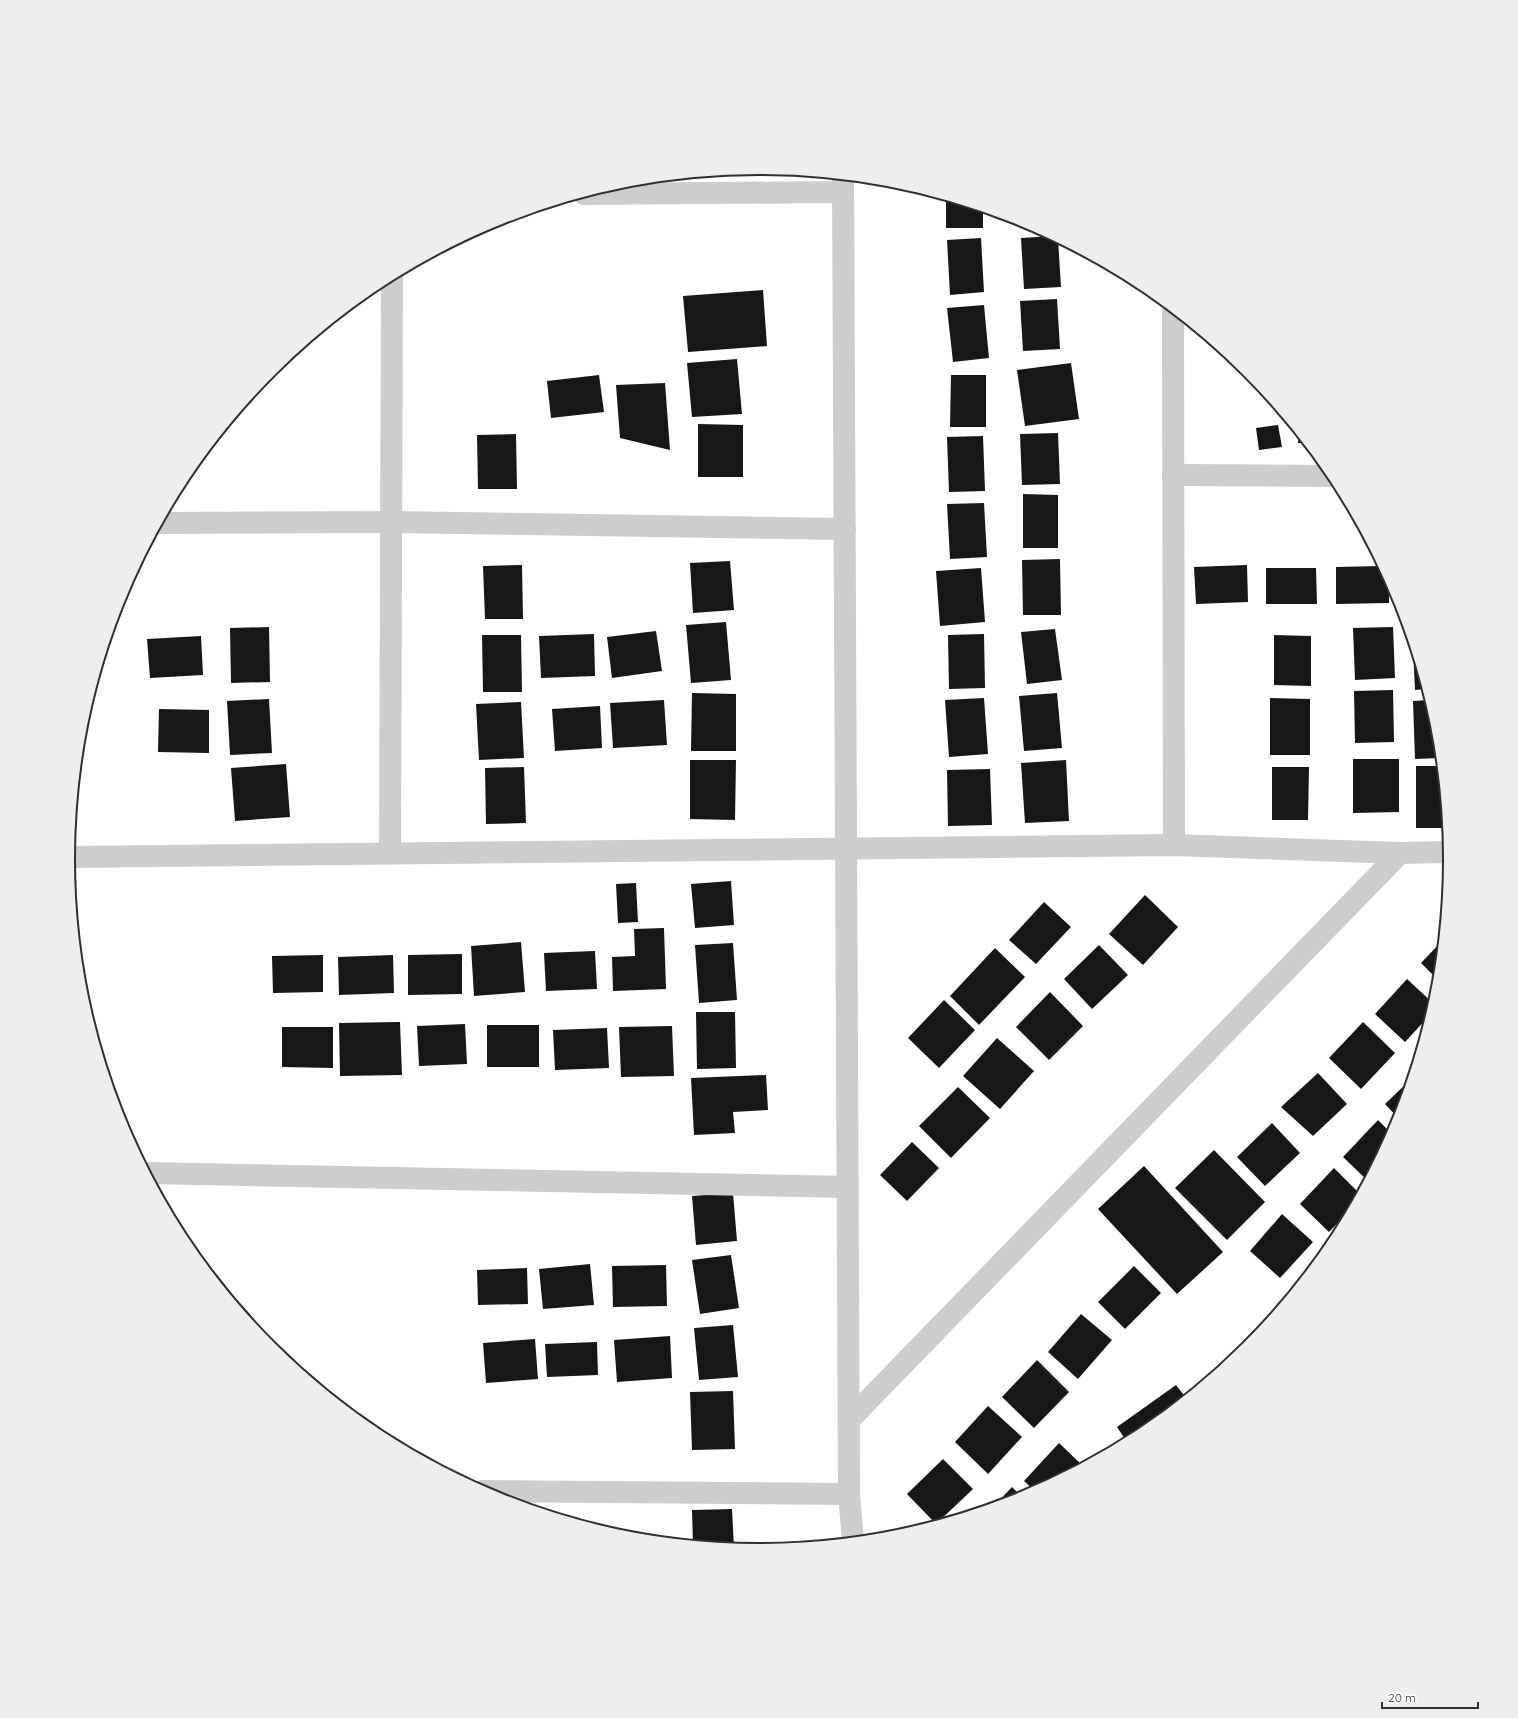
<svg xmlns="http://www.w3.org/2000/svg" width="1518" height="1718" font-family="Quicksand,sans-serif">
	<rect width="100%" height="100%" fill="#fff"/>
	<!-- building -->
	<g fill="#171717">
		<polygon points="946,197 983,208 983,228 946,228"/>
		<polygon points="1019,219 1024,221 1032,225 1019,225"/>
		<polygon points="1052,236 1058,239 1061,287 1024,289 1021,238"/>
		<polygon points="981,238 984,292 950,295 947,240"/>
		<polygon points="763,290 767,346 688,352 683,296"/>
		<polygon points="1057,299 1060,349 1023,351 1020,301"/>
		<polygon points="984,305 989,358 953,362 947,308"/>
		<polygon points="737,359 742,414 692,417 687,363"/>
		<polygon points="1071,363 1079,419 1025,426 1017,370"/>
		<polygon points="599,375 604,412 551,418 547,381"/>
		<polygon points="951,375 986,375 986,427 950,427"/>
		<polygon points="665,383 670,450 620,438 616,385"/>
		<polygon points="698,424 743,425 743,477 698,477"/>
		<polygon points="1278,425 1282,447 1259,450 1256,428"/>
		<polygon points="1058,433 1060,484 1022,485 1020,434"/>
		<polygon points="1299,433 1307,443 1298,443"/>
		<polygon points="516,434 517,489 478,489 477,435"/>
		<polygon points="983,436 985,491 949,492 947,437"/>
		<polygon points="1023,494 1058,495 1058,548 1023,548"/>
		<polygon points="984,503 987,557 950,559 947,504"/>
		<polygon points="1060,559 1061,615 1023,615 1022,560"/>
		<polygon points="730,561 734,610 693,613 690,563"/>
		<polygon points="522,565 523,619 485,619 483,566"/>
		<polygon points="1247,565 1248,602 1196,604 1194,567"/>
		<polygon points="1382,566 1389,578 1389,603 1336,604 1336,567"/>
		<polygon points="981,568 985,622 940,626 936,571"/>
		<polygon points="1266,568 1316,568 1317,604 1266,604"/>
		<polygon points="726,622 731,680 691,683 686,625"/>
		<polygon points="269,627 270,682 231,683 230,628"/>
		<polygon points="1393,627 1395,678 1355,680 1353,628"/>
		<polygon points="1055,629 1062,680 1027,684 1021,632"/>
		<polygon points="656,631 662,671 612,678 607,637"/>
		<polygon points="594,634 595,676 541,678 539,636"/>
		<polygon points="984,634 985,688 949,689 948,635"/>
		<polygon points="482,635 521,635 522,692 483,692"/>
		<polygon points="1274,635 1311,636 1311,686 1274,685"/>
		<polygon points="201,636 203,675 150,678 147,639"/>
		<polygon points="1413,648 1414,648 1426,689 1415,690"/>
		<polygon points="1393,690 1394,742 1355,743 1354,691"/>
		<polygon points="692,693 736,694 736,751 691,751"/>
		<polygon points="1057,693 1062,748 1024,751 1019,696"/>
		<polygon points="984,698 988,754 949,757 945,700"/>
		<polygon points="1270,698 1310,699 1310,755 1270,755"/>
		<polygon points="269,699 272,753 230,755 227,701"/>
		<polygon points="664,700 667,745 613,748 610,703"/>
		<polygon points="1429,700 1437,724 1440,758 1415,759 1413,701"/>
		<polygon points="521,702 524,758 479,760 476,704"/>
		<polygon points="600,706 602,748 555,751 552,709"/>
		<polygon points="159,709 209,710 209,753 158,752"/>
		<polygon points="1353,759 1399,759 1399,812 1353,813"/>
		<polygon points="690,760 736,760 735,820 690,819"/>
		<polygon points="1066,760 1069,821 1025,823 1021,763"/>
		<polygon points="286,764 290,817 235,821 231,768"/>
		<polygon points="1416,766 1441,766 1447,828 1416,828"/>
		<polygon points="524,767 526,823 486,824 485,768"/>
		<polygon points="1272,767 1309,767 1308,820 1272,820"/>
		<polygon points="990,769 992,825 948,826 947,770"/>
		<polygon points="731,881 734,925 695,928 691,884"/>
		<polygon points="636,883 638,922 618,923 616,884"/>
		<polygon points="1145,895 1178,927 1143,965 1109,934"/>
		<polygon points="1044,902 1071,927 1036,964 1009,940"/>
		<polygon points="664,928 666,989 613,991 612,957 635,956 634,929"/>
		<polygon points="1442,941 1441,952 1438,980 1421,963"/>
		<polygon points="521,942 525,992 474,996 471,946"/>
		<polygon points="733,943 737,1000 699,1003 695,945"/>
		<polygon points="1099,945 1128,975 1092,1009 1064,979"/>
		<polygon points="995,948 1025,977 979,1025 950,996"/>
		<polygon points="595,951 597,989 546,991 544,953"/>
		<polygon points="462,954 462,994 408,995 408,955"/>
		<polygon points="323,955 323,992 273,993 272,956"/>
		<polygon points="393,955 394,993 339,995 338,957"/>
		<polygon points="1407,979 1434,1004 1430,1015 1405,1042 1375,1014"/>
		<polygon points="1050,992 1083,1026 1049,1060 1016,1027"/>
		<polygon points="944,1000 975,1030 939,1068 908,1038"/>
		<polygon points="696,1012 735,1012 736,1068 697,1069"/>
		<polygon points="400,1022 402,1075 340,1076 339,1023"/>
		<polygon points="1363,1022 1395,1053 1361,1089 1329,1058"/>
		<polygon points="465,1024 467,1064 419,1066 417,1026"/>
		<rect x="487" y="1025" width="52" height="42"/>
		<polygon points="672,1026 674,1076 621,1077 619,1027"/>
		<polygon points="282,1027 333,1027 333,1068 282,1067"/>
		<polygon points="607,1028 609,1068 555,1070 553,1030"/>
		<polygon points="997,1038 1034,1071 1000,1109 963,1076"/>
		<polygon points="1318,1073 1347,1104 1313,1136 1281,1107"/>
		<polygon points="766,1075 768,1110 733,1112 735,1133 694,1135 691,1078"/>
		<polygon points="1411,1079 1407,1091 1399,1119 1385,1104"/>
		<polygon points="958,1087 990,1118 951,1158 919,1126"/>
		<polygon points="1378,1120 1392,1134 1367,1180 1343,1157"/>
		<polygon points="1272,1123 1300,1153 1265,1186 1237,1157"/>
		<polygon points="912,1142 939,1168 907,1201 880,1175"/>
		<polygon points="1214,1150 1265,1202 1227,1240 1175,1188"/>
		<polygon points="1144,1166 1223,1252 1177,1294 1098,1209"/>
		<polygon points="1334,1168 1360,1194 1352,1208 1329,1232 1300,1204"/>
		<polygon points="733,1193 737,1241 696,1245 692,1196"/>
		<polygon points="1282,1214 1313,1242 1280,1278 1250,1251"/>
		<polygon points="731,1255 739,1308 700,1314 692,1260"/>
		<polygon points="590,1264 594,1305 543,1309 539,1269"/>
		<polygon points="666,1265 667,1306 613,1307 612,1266"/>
		<polygon points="1134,1266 1161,1293 1125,1329 1098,1302"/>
		<polygon points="527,1268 528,1304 478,1305 477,1270"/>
		<polygon points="1081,1314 1112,1340 1078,1379 1048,1352"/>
		<polygon points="733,1325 738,1377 699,1380 694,1328"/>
		<polygon points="670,1336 672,1378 617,1382 614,1340"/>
		<polygon points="535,1339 538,1379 486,1383 483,1343"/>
		<polygon points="597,1342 598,1375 547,1377 545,1344"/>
		<polygon points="1037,1360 1069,1392 1034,1428 1002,1397"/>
		<polygon points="1176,1385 1186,1398 1143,1434 1127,1442 1117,1427"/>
		<polygon points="733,1391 735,1449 692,1450 690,1392"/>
		<polygon points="988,1406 1022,1437 988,1474 955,1442"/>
		<polygon points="1059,1443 1083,1466 1035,1491 1024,1481"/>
		<polygon points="943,1459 973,1489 936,1524 907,1494"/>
		<polygon points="1012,1487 1023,1498 994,1506"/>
		<polygon points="732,1509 734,1548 693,1544 692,1510"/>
	</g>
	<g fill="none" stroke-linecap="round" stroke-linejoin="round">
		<!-- minor -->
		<g stroke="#cdcdcd" stroke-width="22">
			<polyline points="843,176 849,1494 853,1541"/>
			<polyline points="584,194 843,192"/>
			<polyline points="1173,309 1174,845"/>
			<polyline points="1173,475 1334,476"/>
			<polyline points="159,523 392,522 845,529"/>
			<polyline points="390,853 392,275"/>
			<polyline points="68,857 1174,845 1400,853 1449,852"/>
			<polyline points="147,1173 848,1187"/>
			<polyline points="849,1420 1400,853"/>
			<polyline points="482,1491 849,1494"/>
		</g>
	</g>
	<!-- crop -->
	<path d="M0 0H1518V1718H0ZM75 859a684 684 0 1 1 1368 0a684 684 0 1 1-1368 0Z" fill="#eee" fill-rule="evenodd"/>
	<path fill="none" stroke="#303030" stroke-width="2" d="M75 859a684 684 0 1 1 1368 0a684 684 0 1 1-1368 0Z"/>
	<!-- scale -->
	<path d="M1382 1702v6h96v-6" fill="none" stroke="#303030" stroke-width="2"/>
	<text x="1388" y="1702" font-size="12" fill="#303030" stroke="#ffffff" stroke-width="3" paint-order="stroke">20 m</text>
</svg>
